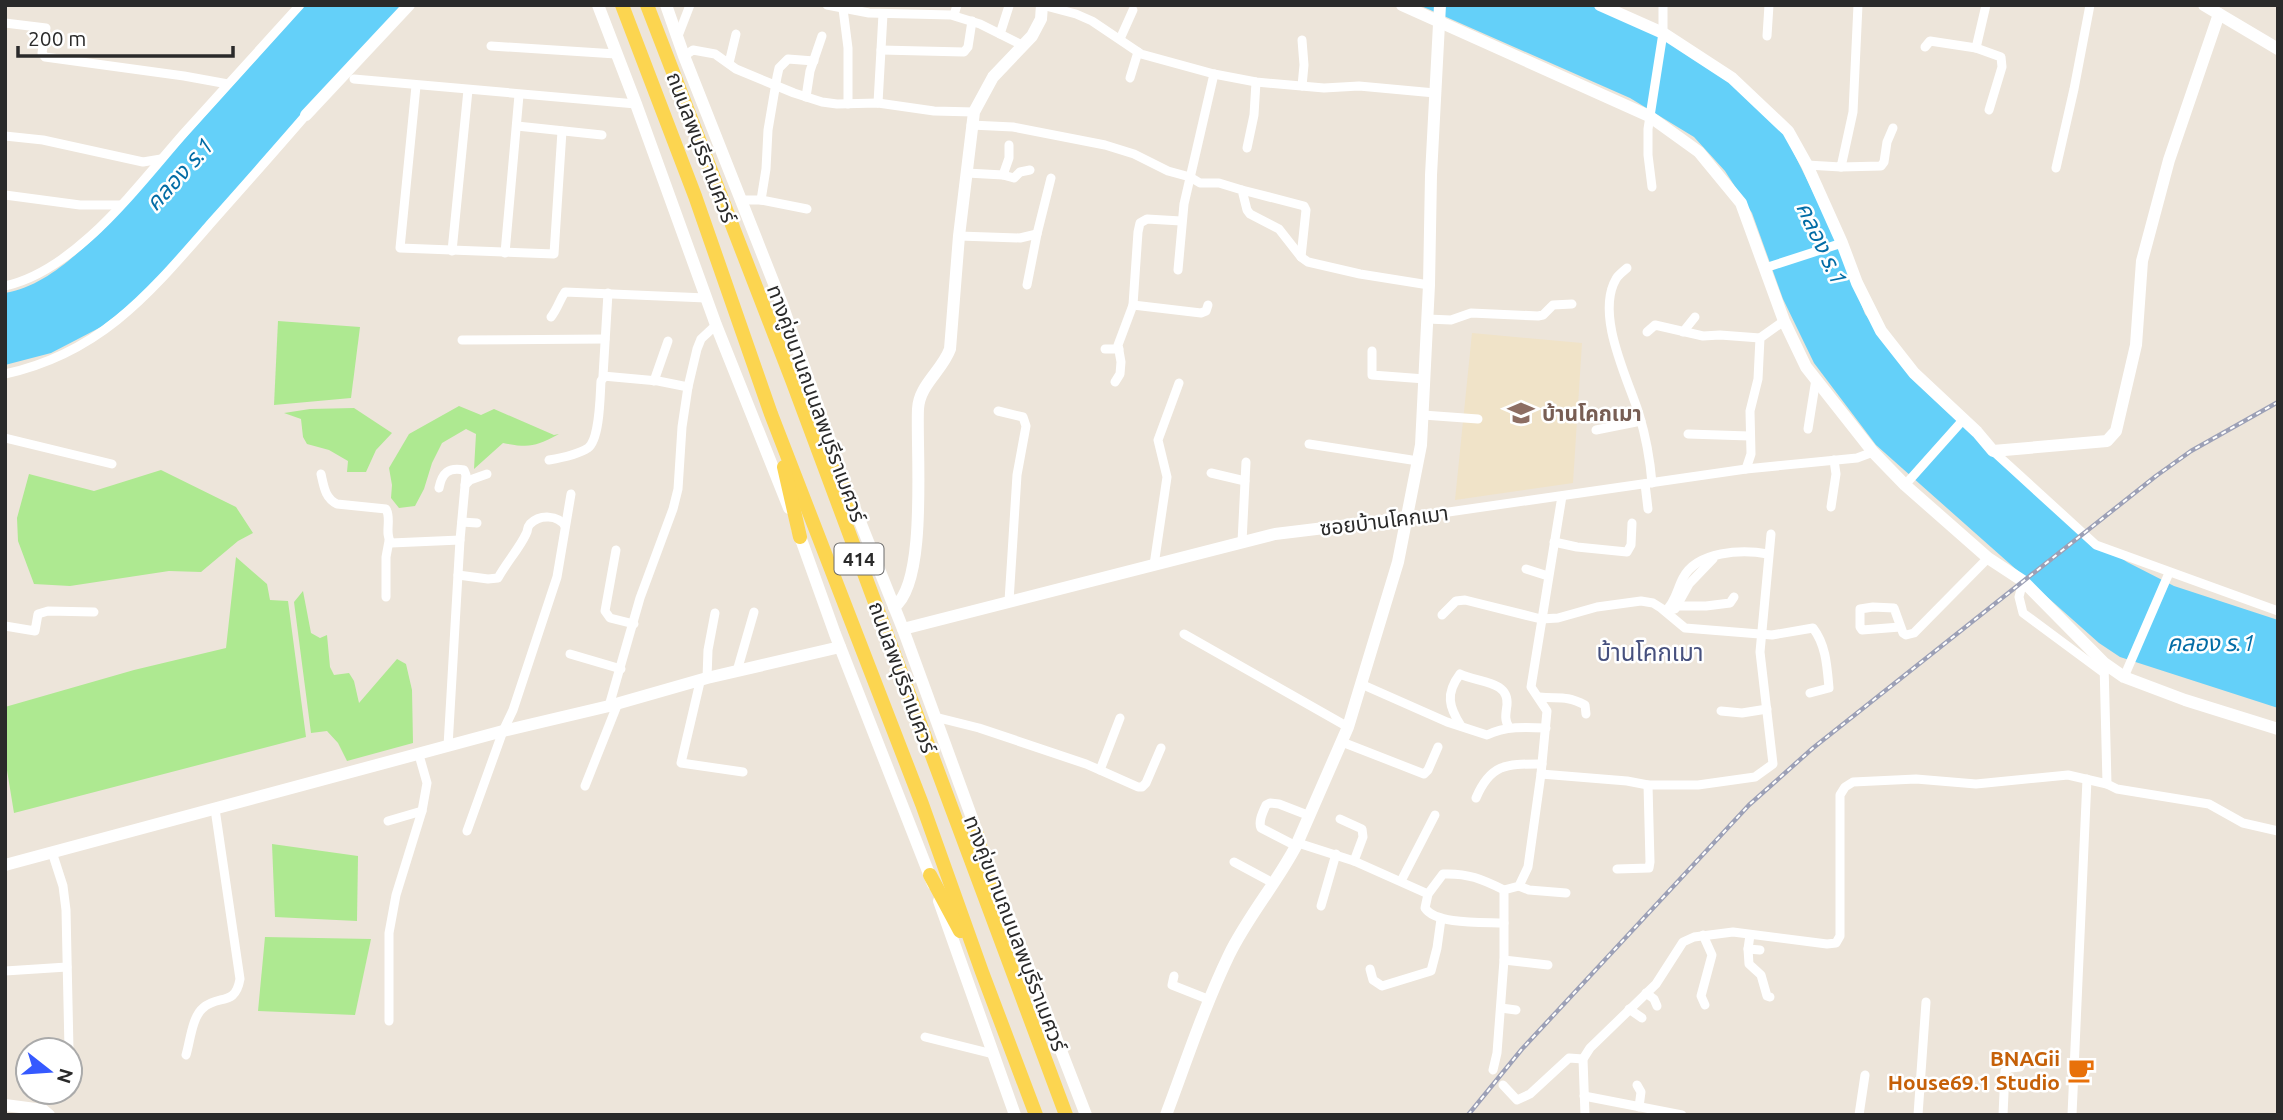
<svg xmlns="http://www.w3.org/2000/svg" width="2283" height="1120" font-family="Ubuntu,'Noto Sans Thai',sans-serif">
	<rect width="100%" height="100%" fill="#ede5da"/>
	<!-- education -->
	<polygon fill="#f0e3c8" points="1472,333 1582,343 1573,483 1455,500"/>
	<!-- green -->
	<g fill="#aee991">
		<polygon points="278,321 360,327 351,398 274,405"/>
		<path d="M 459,406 L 481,415 L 494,409 L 554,435 L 559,434 C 534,447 530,448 503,443 L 474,469 L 476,434 L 466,429 L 442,443 L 432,463 L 424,489 L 415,506 L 399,508 L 391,498 L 392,485 L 389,468 L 409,434 Z"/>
		<polygon points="354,408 392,433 376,450 366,472 347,472 348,461 329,450 307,444 303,437 301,419 284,413 310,409"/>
		<polygon points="161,470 236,507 253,533 238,541 201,572 169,571 70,586 34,584 18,541 17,518 29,474 94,491"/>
		<polygon points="236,557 267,584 270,600 288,601 306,737 14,813 5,758 5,707 134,670 226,648"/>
		<polygon points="303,591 311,633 320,638 327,635 330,667 334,675 349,673 354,681 359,703 397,659 406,664 412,690 413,743 347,761 338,743 327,731 311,733 294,602"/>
		<polygon points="272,844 358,856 357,921 275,917"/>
		<polygon points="265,937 371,939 355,1015 258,1011"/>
	</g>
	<!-- water -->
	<g fill="#64d0f9">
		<path d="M 305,5 L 404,5 L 142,295 L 101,327 L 51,353 L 5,365 L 5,293 C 42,287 71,259 98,235 Z"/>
		<polygon points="1419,5 1592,5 1656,34 1732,82 1784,133 1836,239 1865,314 1918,381 2094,540 2127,562 2174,586 2278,620 2278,708 2120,657 2099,643 1876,445 1814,363 1783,299 1752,213 1725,171 1694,137 1630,98"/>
	</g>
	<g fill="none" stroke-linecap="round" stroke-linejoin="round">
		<!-- street -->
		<g stroke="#fff" stroke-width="9">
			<polyline points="827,5 869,13 951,15 980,24 1024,46"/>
			<polyline points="1042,5 1076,14 1092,21 1141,54 1214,74 1256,82 1324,88 1359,86 1435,93"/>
			<polyline points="843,9 848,48 848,104"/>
			<polyline points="954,15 957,5"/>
			<polyline points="5,23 46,28 42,53 45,57 184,76 228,84"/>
			<polyline points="1000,34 1009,6"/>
			<polyline points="678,36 690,5"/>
			<polyline points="1767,36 1769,5"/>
			<polyline points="1120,39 1133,10"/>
			<polyline points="491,46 616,54"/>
			<polyline points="1925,47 1930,41 1976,48 2001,57 2002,67 1989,110"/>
			<polyline points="1976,48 1986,5"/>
			<polyline points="881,50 964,52 968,47 972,21"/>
			<polyline points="684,56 693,50 715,54 736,69 794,93 822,102 837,104 878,103 934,111 974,112"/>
			<polyline points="729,63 736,34"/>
			<polyline points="1130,78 1138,52"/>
			<polyline points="354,79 636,104"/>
			<polyline points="416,86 400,248 554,254 562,131"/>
			<polyline points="1302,86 1304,65 1302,40"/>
			<polyline points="806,97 810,71 822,36"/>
			<polyline points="878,103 883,14"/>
			<polyline points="971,125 1013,127 1105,145 1134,154 1168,171 1190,177 1200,183 1219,183 1242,190 1247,210 1250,214 1279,229 1301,257 1308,262 1360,274 1429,285"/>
			<polyline points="517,126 602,135"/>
			<polyline points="5,136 43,140 143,162 161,159"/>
			<polyline points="1247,148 1254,115 1256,82"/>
			<polyline points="1807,165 1841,167 1853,112 1858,5"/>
			<polyline points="1841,167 1881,166 1884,162 1887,142 1893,128"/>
			<polyline points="2056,168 2074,89 2090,5"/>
			<polyline points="967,173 1003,175 1009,158 1009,145"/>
			<polyline points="1003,175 1014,178 1020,172 1030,170"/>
			<polyline points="1652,187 1648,155 1648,129 1663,33 1663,5"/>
			<polyline points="1242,190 1304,206 1306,210 1301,257"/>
			<polyline points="5,195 80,205 120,205"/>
			<polyline points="743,200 761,200 807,209"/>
			<polyline points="761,200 766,169 768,130 777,77 779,68 788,59 814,61"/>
			<polyline points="959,236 1020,238 1037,234"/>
			<polyline points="452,251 468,90"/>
			<polyline points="505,253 519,95"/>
			<path d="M 1627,268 C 1624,271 1618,275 1616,279 C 1595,315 1628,379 1639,414 C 1646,437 1650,459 1652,483"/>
			<polyline points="1765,268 1842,243"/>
			<polyline points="1178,270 1184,204 1214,74"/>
			<polyline points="1027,285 1037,234 1051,178"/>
			<path d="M 5,286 C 77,270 138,185 185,132 C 223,90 262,47 300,5"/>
			<polyline points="608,293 603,376 658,381 688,387"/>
			<polyline points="1133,305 1201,313 1206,311 1208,305"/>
			<path d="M 551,317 C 558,308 559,301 565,292 L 706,298"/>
			<polyline points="1427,319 1451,320 1471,313 1538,316 1543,315 1553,305 1572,304"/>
			<polyline points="1647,332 1655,325 1703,336 1720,335 1760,338"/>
			<polyline points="1683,332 1695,317"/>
			<polyline points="462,340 605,339"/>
			<polyline points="1105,349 1119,349"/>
			<polyline points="1372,351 1372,375 1425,379"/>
			<path d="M 5,374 C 101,353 150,293 211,223 C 243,187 275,151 306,115"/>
			<polyline points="654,381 668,341"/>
			<polyline points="1115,382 1120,374 1121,362 1118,345 1133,305 1138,232 1140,223 1147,219 1181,221"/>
			<polyline points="998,411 1023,417 1026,426 1017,475 1009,601"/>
			<polyline points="1423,415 1478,419"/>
			<polyline points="1808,429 1816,379"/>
			<polyline points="1596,430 1641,421"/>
			<polyline points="1688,434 1749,436"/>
			<polyline points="5,438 112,464"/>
			<polyline points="1309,444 1418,461"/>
			<polyline points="1993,451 2096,545 2278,611"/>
			<path d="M 549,460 C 561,458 577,455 588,448 C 600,439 600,396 601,381 L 604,377"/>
			<polyline points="1746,469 1751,454 1750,411 1758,379 1760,338 1784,321"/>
			<polyline points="1211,473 1245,481"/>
			<path d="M 321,474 C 324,487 325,498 337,504 L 386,509 C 392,519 384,533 391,543 L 460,540"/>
			<polyline points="1645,484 1648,509"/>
			<polyline points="465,485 470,480 487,474"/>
			<polyline points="1905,485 1963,420"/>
			<path d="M 439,488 C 442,473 448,467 464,470 L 466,475 L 460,540 L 448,746"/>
			<polyline points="1831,507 1836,474 1834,460"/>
			<polyline points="1407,518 1746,469 1857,458 1873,452"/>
			<polyline points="462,522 477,523"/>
			<polyline points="1242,542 1246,462"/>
			<polyline points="1554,542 1577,547 1627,552 1631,545 1632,523"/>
			<polyline points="616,550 605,611 610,618 634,624"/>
			<polyline points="1154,565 1167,477 1158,440 1179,383"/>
			<polyline points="1526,569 1548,576"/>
			<path d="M 458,575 L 488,579 L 498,578 C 506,563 519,549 526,534 C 529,528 526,529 530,524 C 540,514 558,515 565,526"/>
			<polyline points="2023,581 2019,597 2023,613 2104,673"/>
			<polyline points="386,597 386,557 389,541"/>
			<polyline points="1677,606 1706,606 1730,603 1734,597"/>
			<polyline points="1675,609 1689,584 1713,559"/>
			<path d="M 1665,611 C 1675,604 1677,589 1683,578 C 1697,551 1742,549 1768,554"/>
			<path d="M 1442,615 L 1456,601 L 1465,600 L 1541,619 L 1558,618 L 1597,607 L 1641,601 L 1653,603 L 1661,608 L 1685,628 L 1772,635 L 1813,628 C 1826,645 1827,666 1829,688 L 1810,693"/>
			<polyline points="5,626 35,631 38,614 48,611 94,612"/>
			<polyline points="1900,627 1862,630 1860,627 1860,609 1873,607 1894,608 1903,633 1906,635 1914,633 1988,558"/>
			<polyline points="1184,634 1348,727"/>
			<polyline points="570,654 621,669"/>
			<polyline points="2104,663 2107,784 2117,789 2209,804 2243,823 2278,831"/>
			<polyline points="737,671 754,612"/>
			<polyline points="2124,677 2169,573"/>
			<polyline points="707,678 708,650 715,613"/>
			<polyline points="700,682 681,763 743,772"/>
			<path d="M 1361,684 L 1447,722 L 1487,735 C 1506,726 1525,727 1546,728"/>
			<path d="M 1539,697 C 1560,699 1565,695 1585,705 L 1586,714"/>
			<polyline points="609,706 640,598 673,509 678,489 682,427 688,387 697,349 701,339 716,325"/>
			<polyline points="1721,711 1742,713 1767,709"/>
			<polyline points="935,717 979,728 1086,764 1138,787 1142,787 1146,783 1161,748"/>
			<path d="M 1461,726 C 1449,707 1445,694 1460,674 C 1478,683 1509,680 1507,705 C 1506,713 1504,720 1509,727"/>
			<polyline points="1342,742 1424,774 1428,770 1438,747"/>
			<polyline points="1100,770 1120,718"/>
			<polyline points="1541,774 1627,781 1648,785 1698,785 1755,777 1773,764 1760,652 1771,534"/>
			<polyline points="585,786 618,703"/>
			<path d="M 1476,798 C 1491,763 1507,764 1542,764"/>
			<polyline points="1340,819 1362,829 1363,837 1354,861"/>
			<polyline points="388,821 422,811"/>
			<polyline points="467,831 503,731 513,710 557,577 571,494"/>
			<polyline points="1298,843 1354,861 1428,894"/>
			<path d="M 1296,846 L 1261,828 C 1258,821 1263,812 1266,805 L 1270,803 L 1279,804 L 1310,816"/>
			<polyline points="52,852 63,886 66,910 69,1050"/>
			<polyline points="1234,862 1273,883"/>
			<polyline points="1617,869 1649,868 1650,862 1648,785"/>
			<polyline points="1401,881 1435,815"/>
			<polyline points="1519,886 1529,890 1566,893"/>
			<polyline points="1321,906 1336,854"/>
			<path d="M 1504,923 C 1484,922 1436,925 1425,908 L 1428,894 L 1443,874 C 1468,873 1482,879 1504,890"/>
			<polyline points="1703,935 1712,955 1701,996 1705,1005"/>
			<polyline points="1750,935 1748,949 1760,950"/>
			<polyline points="1748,949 1749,964 1761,975 1767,996 1770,997"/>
			<polyline points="1504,960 1548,965"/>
			<polyline points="1370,969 1373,980 1382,986 1431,971 1437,948 1441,919"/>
			<polyline points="5,971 67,967"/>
			<polyline points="1174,976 1172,985 1210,1000"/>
			<polyline points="1646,993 1654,999 1657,1006"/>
			<polyline points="1501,1008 1516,1010"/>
			<polyline points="1629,1009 1642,1018"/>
			<polyline points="389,1021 389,933 396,895 422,811 427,783 419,755"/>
			<polyline points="925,1037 993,1054"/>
			<path d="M 186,1055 C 190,1042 192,1017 203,1008 C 219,994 235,1007 240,979 L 215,809"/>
			<polyline points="1493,1070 1497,1053 1504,960 1504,890 1519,886 1528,867 1541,774 1547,711 1531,687 1562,496"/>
			<polyline points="1503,1085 1517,1100 1530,1094 1569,1058 1583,1059"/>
			<polyline points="1637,1085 1641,1092 1639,1107"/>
			<polyline points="1584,1096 1682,1115"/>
			<polyline points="1585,1115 1583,1059 1590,1048 1656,984 1683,942 1694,937 1733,932 1827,944 1836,943 1840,936 1840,795 1845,787 1853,782 1916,779 1976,784 2068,775 2107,784"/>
			<polyline points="1859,1115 1865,1075"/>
			<polyline points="1918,1115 1926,1002"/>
			<polyline points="2003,1115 2005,1071 2010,1068 2020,1067"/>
			<polyline points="2072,1115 2087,779"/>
		</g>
		<!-- secondary -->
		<g stroke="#fff" stroke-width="12">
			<polyline points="598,5 636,104 716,325 789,508"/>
			<polyline points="666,5 684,56 782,304 838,464"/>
			<polyline points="1402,5 1649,116 1699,152 1741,203 1784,321 1806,367 1873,452 1905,485 1988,558 2023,581 2104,663 2124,677 2185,700 2278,729"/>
			<polyline points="1600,5 1663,33 1732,78 1788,131 1807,165 1842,243 1857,283 1881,331 1914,373 1977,432 1993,451 2107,441 2116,431 2136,345 2142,261 2169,160 2219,14"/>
			<polyline points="2204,5 2278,49"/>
			<polyline points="306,115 409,5"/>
			<polyline points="849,494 903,629 980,840"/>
			<polyline points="797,528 835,634 933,884"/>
			<path d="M 894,607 C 928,583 916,450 918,409 C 919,385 942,371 950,349 L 959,236 L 974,112 L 993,77 L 1032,36 L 1041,19 L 1042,5"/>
			<polyline points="903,629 1275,534 1407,518"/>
			<polyline points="5,865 503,731 609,706 707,678 840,647"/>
			<polyline points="991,870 1086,1115"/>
			<polyline points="939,901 1015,1115"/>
			<polyline points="5,1105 43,1110 49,1115"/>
			<path d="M 1166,1115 C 1186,1062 1204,1007 1229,955 C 1248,916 1276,884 1296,846 L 1348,727 L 1398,562 L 1421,445 L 1429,285 L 1431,175 L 1440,5"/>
		</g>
		<!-- primary -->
		<g stroke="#fcd550" stroke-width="14">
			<polyline points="622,5 695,196 771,414 922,804 982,972 1036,1115"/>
			<polyline points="647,5 792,380 1066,1115"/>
			<polyline points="828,454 852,503"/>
			<polyline points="784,467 800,537"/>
			<polyline points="977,834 992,893"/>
			<polyline points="930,875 960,931"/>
		</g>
		<!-- rail casing -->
		<g stroke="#9ca0b6" stroke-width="4.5">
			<polyline id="rail" points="1468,1115 1522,1049 1749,805 1813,748 2156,476 2191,451 2278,402"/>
		</g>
		<!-- rail -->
		<use href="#rail" stroke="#fff" stroke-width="2" stroke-dasharray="5" stroke-linecap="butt"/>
	</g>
	<!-- icons -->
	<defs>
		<g id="school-bare" transform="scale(2.1)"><path d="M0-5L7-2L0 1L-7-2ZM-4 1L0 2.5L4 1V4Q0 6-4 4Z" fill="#8d6e63" stroke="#fff" stroke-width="2.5" paint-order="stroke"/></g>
		<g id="cafe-bare" transform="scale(2.1)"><path d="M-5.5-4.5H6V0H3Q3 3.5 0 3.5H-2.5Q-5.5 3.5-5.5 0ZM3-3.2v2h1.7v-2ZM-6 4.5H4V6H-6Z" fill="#e8710a" stroke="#fff" stroke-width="2.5" paint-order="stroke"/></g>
	</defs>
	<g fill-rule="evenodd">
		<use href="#school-bare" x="1521" y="413"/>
		<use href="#cafe-bare" x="2081" y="1070"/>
	</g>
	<g text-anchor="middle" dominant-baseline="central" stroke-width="5" stroke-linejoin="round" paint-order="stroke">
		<!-- shield labels -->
		<rect fill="#fff" stroke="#6a6a6a" stroke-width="2" x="834.5" y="543.5" width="49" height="31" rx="5"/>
		<g font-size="19" font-weight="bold" fill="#2a2a2a">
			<text x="859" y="559">414</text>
		</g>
		<!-- street labels -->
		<g font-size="21" fill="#2a2a2a" stroke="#fff">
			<text transform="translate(702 147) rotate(69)">ถนนลพบุรีราเมศวร์</text>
			<text transform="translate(817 403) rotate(70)">ทางคู่ขนานถนนลพบุรีราเมศวร์</text>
			<text transform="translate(1384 520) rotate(-7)">ซอยบ้านโคกเมา</text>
			<text transform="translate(903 677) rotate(70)">ถนนลพบุรีราเมศวร์</text>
			<text transform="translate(1016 933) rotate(69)">ทางคู่ขนานถนนลพบุรีราเมศวร์</text>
		</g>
		<!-- education labels -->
		<g font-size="21" font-weight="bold" fill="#785e54" stroke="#fff" text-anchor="start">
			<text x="1542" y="413">บ้านโคกเมา</text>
		</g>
		<!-- food labels -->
		<g font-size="21" font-weight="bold" fill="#c56008" stroke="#fff" text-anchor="end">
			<text x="2060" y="1058">BNAGii<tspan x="2060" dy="24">House69.1 Studio</tspan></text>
		</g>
		<!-- water labels -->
		<g font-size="23" font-style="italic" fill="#026ca5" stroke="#fff">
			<text transform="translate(179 174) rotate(-48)">คลอง ร.1</text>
			<text transform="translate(1822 243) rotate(65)">คลอง ร.1</text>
			<text x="2211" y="642">คลอง ร.1</text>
		</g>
		<!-- quarter labels -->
		<g font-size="24" fill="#46507e" stroke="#fff">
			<text x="1650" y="652">บ้านโคกเมา</text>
		</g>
	</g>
	<!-- border -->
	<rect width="2283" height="1120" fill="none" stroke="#2a2a2a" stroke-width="14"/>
	<!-- north arrow -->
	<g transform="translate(49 1071) rotate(107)"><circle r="33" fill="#ffffff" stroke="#aaaaaa" stroke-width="2"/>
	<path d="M0-5L12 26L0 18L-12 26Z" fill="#3559ff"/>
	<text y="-10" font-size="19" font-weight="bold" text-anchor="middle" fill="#2a2a2a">N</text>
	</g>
	<!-- scale -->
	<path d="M18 46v10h215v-10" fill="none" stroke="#2a2a2a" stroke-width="3.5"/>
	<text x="28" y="46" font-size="21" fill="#2a2a2a" stroke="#ffffff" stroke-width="5" paint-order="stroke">200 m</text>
</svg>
